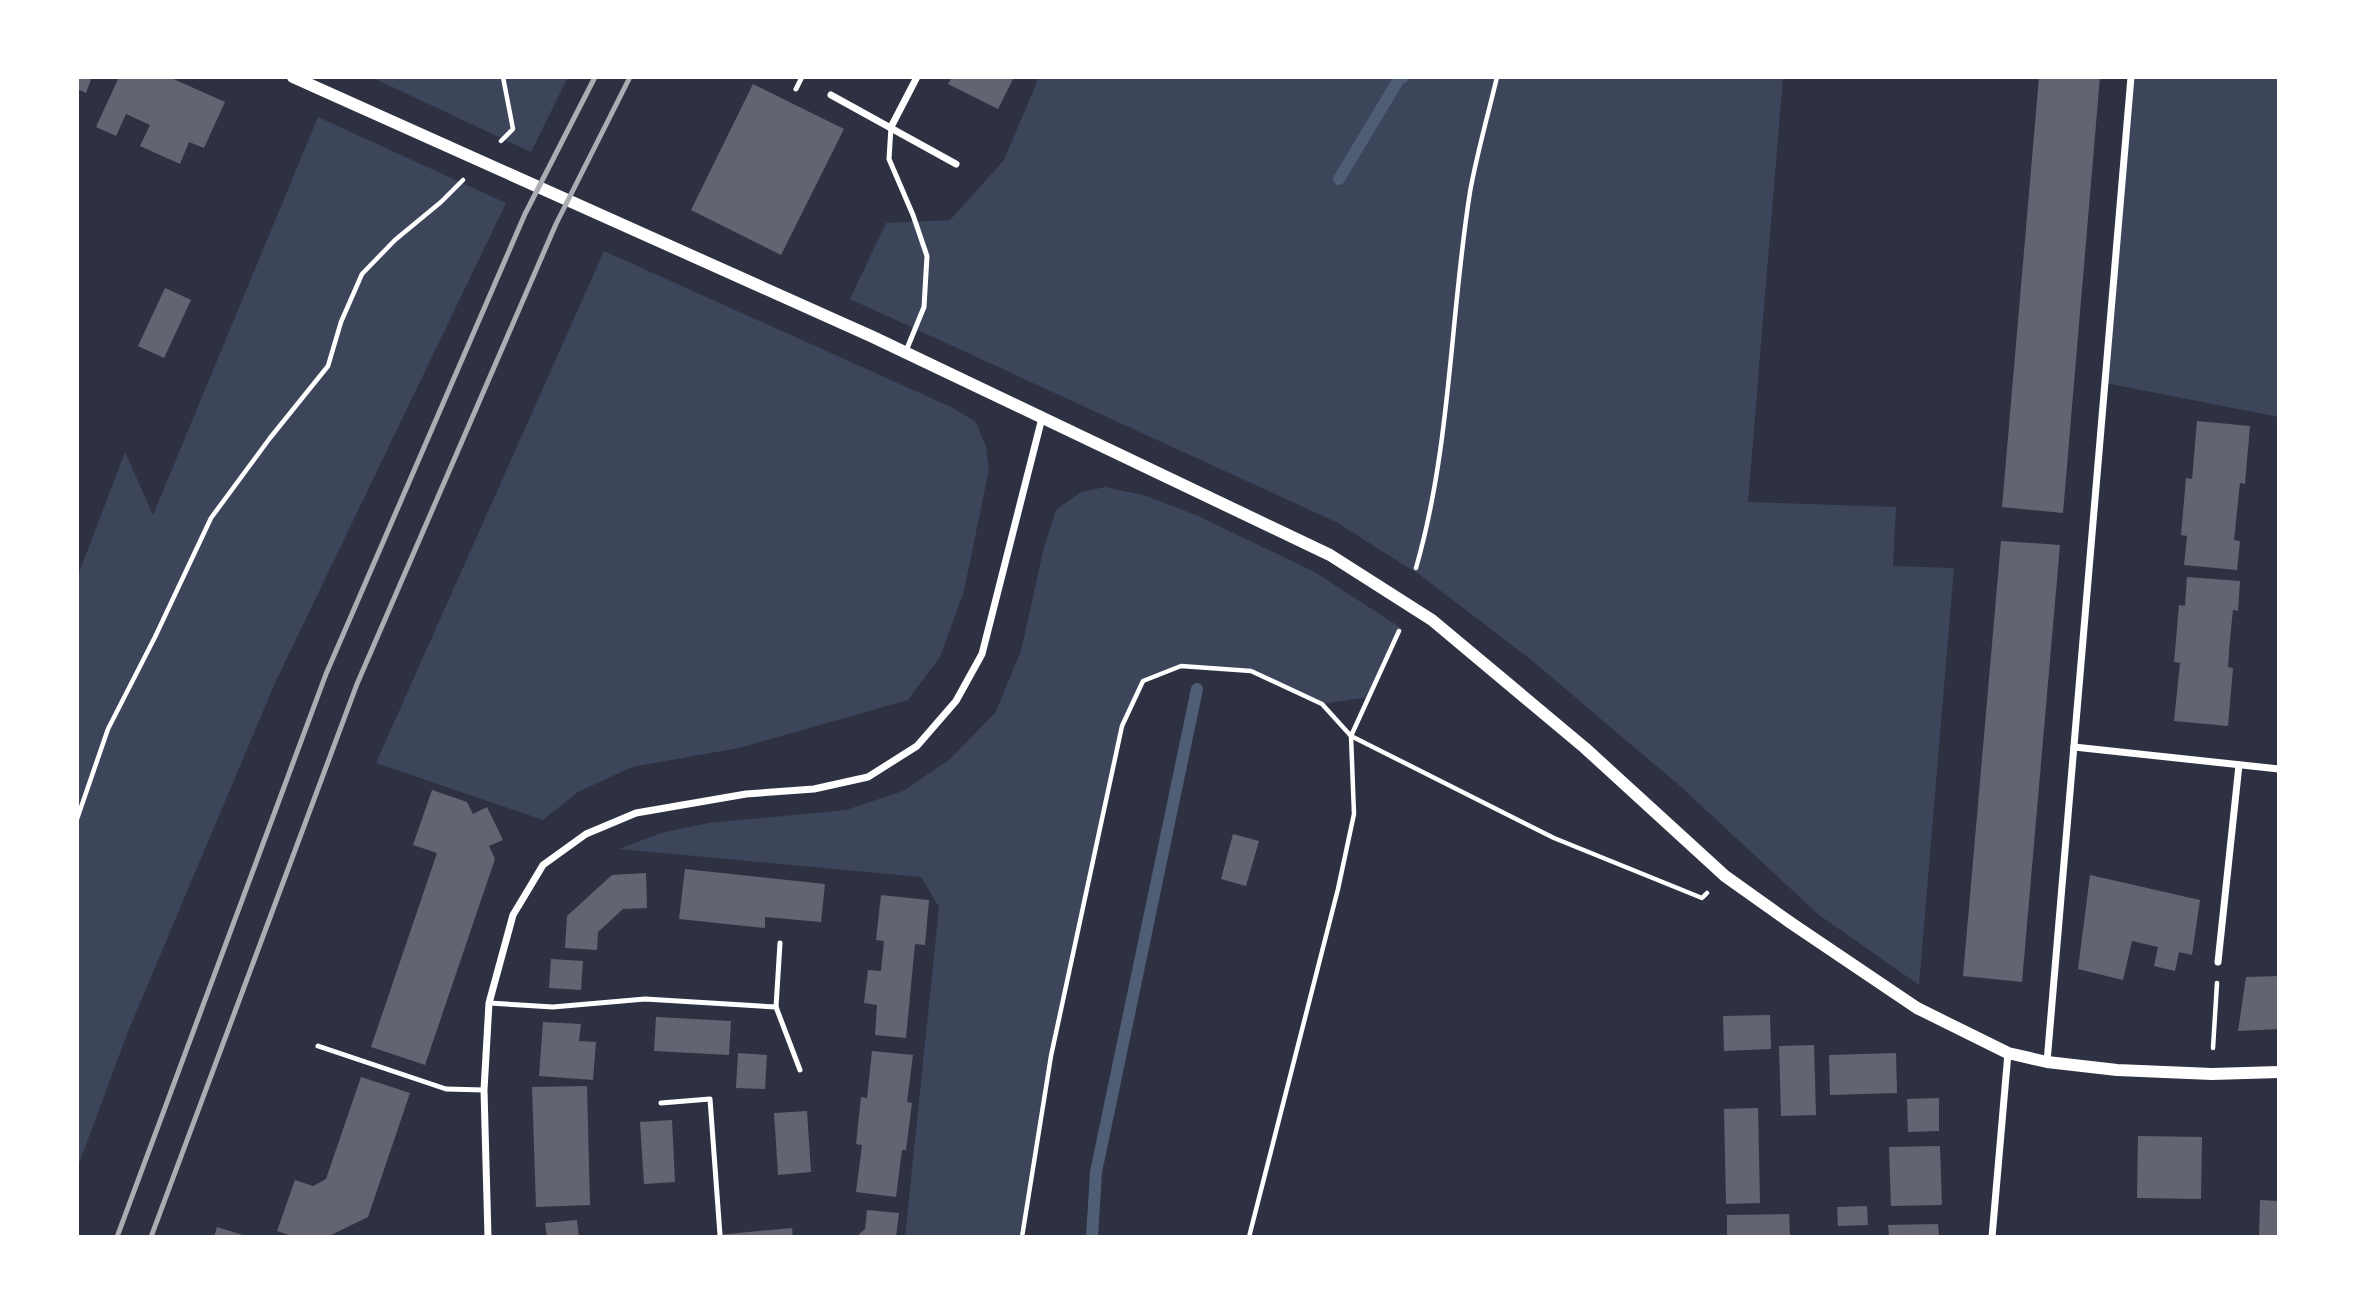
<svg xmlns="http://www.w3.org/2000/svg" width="2356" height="1314" font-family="Raleway,sans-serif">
	<rect width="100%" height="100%" fill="#2d3142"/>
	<!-- green -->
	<g fill="#3c4559">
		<polygon points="371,77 568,77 531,152"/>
		<polygon points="1039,77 1783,77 1748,502 1896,507 1893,566 1954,568 1919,985 1819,915 1680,786 1530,659 1420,575 1336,522 850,299 886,223 950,220 1004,160"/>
		<polygon points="2131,77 2279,77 2279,417 2105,383"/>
		<polygon points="318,117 506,203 275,683 129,1029 77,1169 77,578 125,452 153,515"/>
		<polygon points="604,251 951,407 975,421 986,446 989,469 964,591 940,657 908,700 739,748 632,767 578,792 543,820 376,763"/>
		<polygon points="1105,487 1147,496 1198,516 1313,571 1401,628 1370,697 1322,704 1251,671 1181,666 1143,681 1122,726 1051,1056 1022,1237 905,1237 939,907 921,877 619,849 661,833 708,823 846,810 903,791 950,759 995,713 1021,651 1044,547 1056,510 1081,492"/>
	</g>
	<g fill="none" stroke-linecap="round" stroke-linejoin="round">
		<!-- stream -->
		<g stroke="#4f5d75" stroke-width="12">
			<polyline points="1339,179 1399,79 1403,77"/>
			<polyline points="1092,1237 1096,1172 1197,689"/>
		</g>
	</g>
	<!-- building -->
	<g fill="#626471">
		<polygon points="77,77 92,77 86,93 77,89"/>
		<polygon points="119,77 169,77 225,102 204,148 189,142 180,164 140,146 150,125 126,114 116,136 96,127"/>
		<polygon points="952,77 1014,77 998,109 948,84"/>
		<polygon points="2039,77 2100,77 2063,513 2002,507"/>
		<polygon points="753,84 844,129 781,255 691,210"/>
		<polygon points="165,288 191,300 164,358 138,346"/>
		<polygon points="2197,421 2250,426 2245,484 2240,483 2234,540 2240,541 2237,570 2184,565 2187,536 2181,535 2186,478 2192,479"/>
		<polygon points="2001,541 2060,545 2022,982 1963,976"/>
		<polygon points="2187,577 2240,581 2238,611 2233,610 2230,639 2228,667 2233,668 2228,726 2174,721 2180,663 2174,662 2179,605 2185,606"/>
		<polygon points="432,790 467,802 473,814 487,807 503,840 489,846 495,859 425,1065 371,1047 437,853 413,845"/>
		<polygon points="1233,834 1259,841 1246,886 1221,879"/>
		<polygon points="685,869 825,884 821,922 765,917 765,928 679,919"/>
		<polygon points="646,873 647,908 623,909 598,932 597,950 565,948 567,916 612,875"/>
		<polygon points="2090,875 2200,900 2192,955 2179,952 2175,971 2154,966 2158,947 2132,941 2123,980 2078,969"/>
		<polygon points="881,895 929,900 925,945 915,944 906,1038 875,1035 877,1005 864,1003 868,970 881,971 884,941 876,940"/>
		<polygon points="551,959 583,961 581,990 549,988"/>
		<polygon points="2279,976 2279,1029 2238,1031 2246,977"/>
		<polygon points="1770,1015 1771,1049 1724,1051 1723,1016"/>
		<polygon points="656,1017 731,1021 729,1055 654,1051"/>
		<polygon points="543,1022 581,1024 579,1041 596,1042 593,1080 539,1076"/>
		<polygon points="1814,1045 1816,1115 1781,1116 1779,1046"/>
		<polygon points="872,1051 913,1055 907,1102 912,1103 906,1150 902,1150 896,1197 856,1192 862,1145 856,1144 861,1097 867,1098"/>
		<polygon points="738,1053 767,1055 765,1089 736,1088"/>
		<polygon points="1896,1053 1897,1093 1830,1095 1829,1055"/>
		<polygon points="361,1077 410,1093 368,1217 327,1237 295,1237 277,1231 295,1180 313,1186 326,1179"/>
		<polygon points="587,1086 590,1205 536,1207 532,1087"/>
		<polygon points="1939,1098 1939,1131 1908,1132 1907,1099"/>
		<polygon points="1758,1108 1760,1203 1726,1204 1724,1109"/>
		<polygon points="807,1111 811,1172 778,1175 774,1113"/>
		<polygon points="672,1120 675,1182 644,1184 640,1122"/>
		<polygon points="2138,1136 2202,1137 2201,1199 2137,1198"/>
		<polygon points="1940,1146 1942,1205 1891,1206 1889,1147"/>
		<polygon points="2260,1200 2279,1201 2279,1237 2259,1237"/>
		<polygon points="1867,1206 1868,1225 1838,1226 1837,1207"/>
		<polygon points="867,1210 899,1213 896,1237 856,1237 865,1229"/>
		<polygon points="1789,1214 1790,1237 1727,1237 1727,1215"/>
		<polygon points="577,1220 579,1237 547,1237 545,1223"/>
		<polygon points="1938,1224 1939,1237 1889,1237 1888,1225"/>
		<polygon points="217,1227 246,1236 246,1237 214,1237"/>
		<polygon points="792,1228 793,1237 717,1237 717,1235"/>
	</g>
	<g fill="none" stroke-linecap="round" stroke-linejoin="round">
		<!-- path -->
		<g stroke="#fff" stroke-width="4.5">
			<polyline points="501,141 513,129 503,77"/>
			<path d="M 1416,568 C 1451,446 1450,317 1470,192 C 1477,153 1488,115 1497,77"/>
			<polyline points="77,819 108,729 155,637 211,518 270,438 328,366 341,322 362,274 395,240 441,202 463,180"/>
			<polyline points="2213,1048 2217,983"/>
			<polyline points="1022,1237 1051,1056 1122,726 1143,681 1181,666 1251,671 1322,704 1351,736 1554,838 1702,898 1707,893"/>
			<polyline points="1249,1237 1338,889 1354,814 1351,736 1399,631"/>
		</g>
		<!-- service -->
		<g stroke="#fff" stroke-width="5">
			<polyline points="796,89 802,77"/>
			<polyline points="891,127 889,159 913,215 927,256 924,307 906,351"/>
			<polyline points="489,1003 553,1007 645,999 776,1007 800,1070"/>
			<polyline points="776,1007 780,943"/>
			<polyline points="318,1046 446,1089 484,1090"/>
			<polyline points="661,1103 710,1099 720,1235"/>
		</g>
		<!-- minor -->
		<g stroke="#fff" stroke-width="7">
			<polyline points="831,95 956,164"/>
			<polyline points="891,127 917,77"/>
			<polyline points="2074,747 2279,769"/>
			<polyline points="2218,962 2239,765"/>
			<polyline points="2047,1062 2131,77"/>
			<polyline points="488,1237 484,1090 489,1003 513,915 543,865 586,834 636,813 746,794 814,789 868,777 917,746 956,701 982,654 1042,418"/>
			<polyline points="1992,1237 2008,1053"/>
		</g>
		<!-- tertiary -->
		<polyline stroke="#fff" stroke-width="12" points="293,77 873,337 1330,555 1432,620 1585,748 1725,876 1791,923 1917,1008 2008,1053 2047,1062 2117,1070 2212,1074 2279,1072"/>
		<!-- rail -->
		<g stroke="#abadb3" stroke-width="5">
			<polyline points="117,1237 326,674 525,214 595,77"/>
			<polyline points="151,1237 357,684 556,224 630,77"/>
		</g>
	</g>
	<!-- border -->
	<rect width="2356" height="1314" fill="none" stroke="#ffffff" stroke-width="158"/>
</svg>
